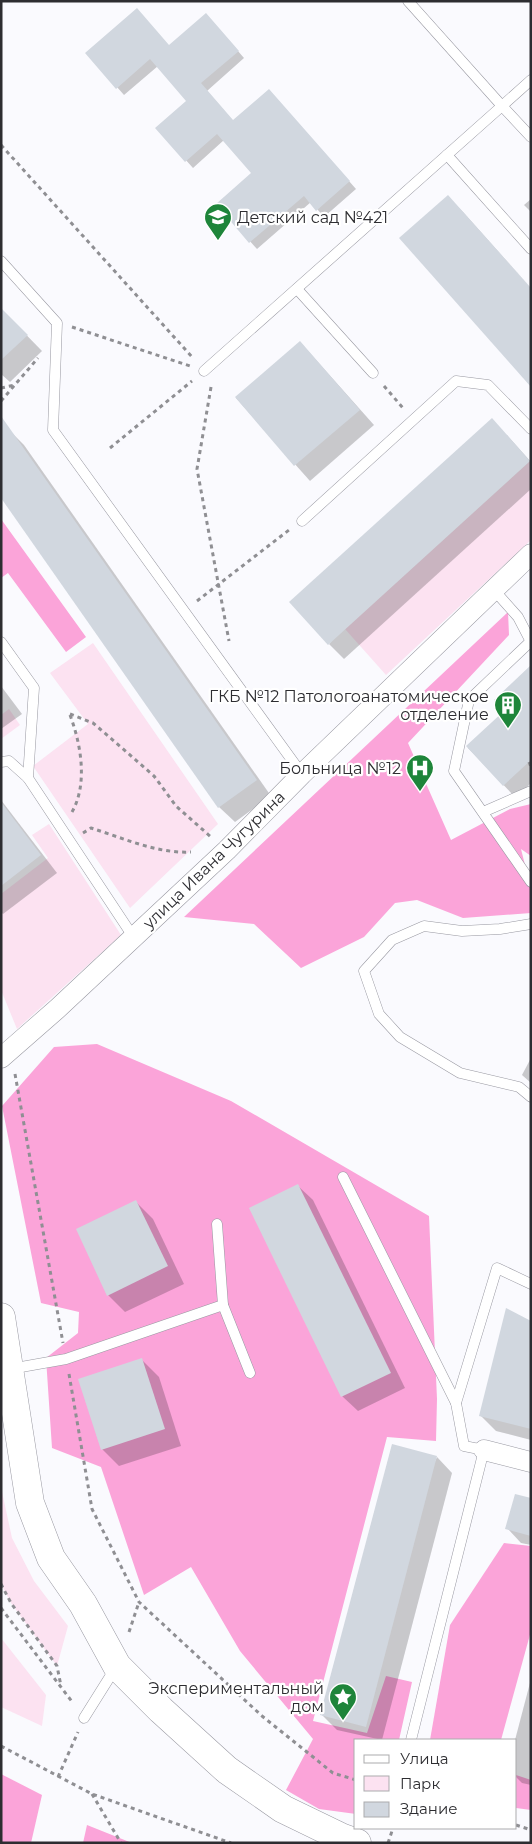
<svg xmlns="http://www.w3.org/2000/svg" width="532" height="1844" font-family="Montserrat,sans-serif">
	<rect width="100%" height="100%" fill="#fafafe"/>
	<!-- green -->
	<g fill="#fce2f1">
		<polygon points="530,461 531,540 386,675 345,629"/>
		<polygon points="93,643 218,824 130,908 33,766 88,724 50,673"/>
		<polygon points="9,709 20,725 1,739 1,715"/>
		<polygon points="49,824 121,935 17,1029 1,990 1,894 48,858 32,835"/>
		<polygon points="1,1487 12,1538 34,1581 68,1626 57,1666 11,1603 1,1584"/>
		<polygon points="1,1638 46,1695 42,1726 1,1707"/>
	</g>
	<!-- forest -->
	<g fill="#fba4d9">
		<polygon points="1,519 86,637 66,652 8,573 1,578"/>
		<polygon points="508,612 509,635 408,743 451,840 510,809 531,804 531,856 521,849 531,889 531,913 463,918 417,900 395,903 364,937 301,968 254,924 184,917"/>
		<polygon points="97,1044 231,1101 429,1216 437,1399 436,1441 387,1437 313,1721 367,1733 386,1676 412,1682 399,1740 356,1740 356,1814 319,1809 286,1790 313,1739 240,1651 191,1567 144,1595 101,1467 52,1448 46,1358 78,1333 79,1312 41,1303 2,1106 54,1047"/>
		<polygon points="504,1543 531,1546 531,1631 501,1740 430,1740 450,1625"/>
		<polygon points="1,1774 42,1795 31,1843 1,1843"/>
		<polygon points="516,1775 531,1780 531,1810 516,1808"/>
		<polygon points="87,1825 132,1843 83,1843"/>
	</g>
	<!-- shadow -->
	<g fill="#0003">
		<polygon points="212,21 244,58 207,91 234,122 276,98 356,189 324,217 311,202 257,249 217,204 253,173 224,140 193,168 157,128 188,101 158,66 124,95 87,53 169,46"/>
		<polygon points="448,197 463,212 531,288"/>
		<polygon points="531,199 531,212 524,205"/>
		<polygon points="1,309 42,351 10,382 1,374"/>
		<polygon points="300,342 374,425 310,481 236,398"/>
		<polygon points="9,430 24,445 271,796 235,822 219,807 1,496"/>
		<polygon points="507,435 531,462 531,489 344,659 329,644"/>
		<polygon points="531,666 531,783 516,798 468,748 506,711"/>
		<polygon points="1,686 22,714 1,729"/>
		<polygon points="1,800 57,873 3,914 1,912"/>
		<polygon points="531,1058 531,1083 522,1075"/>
		<polygon points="297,1185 313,1200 405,1388 358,1411 342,1396"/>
		<polygon points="136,1202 153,1219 184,1284 125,1312 108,1295"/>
		<polygon points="531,1322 531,1440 496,1431 481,1416"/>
		<polygon points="142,1360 159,1377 181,1446 119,1466 102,1449"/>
		<polygon points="437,1457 452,1473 382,1740 337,1730 322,1715"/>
		<polygon points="531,1499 531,1545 521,1543 507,1528"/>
		<polygon points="531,1679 531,1785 522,1783 516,1777 515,1740"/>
	</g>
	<!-- building -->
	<g fill="#d1d7df">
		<polygon points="137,8 169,45 206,13 239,51 201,83 233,120 269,89 350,181 316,211 304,196 249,243 216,204 251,173 217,134 185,162 155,128 186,101 150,59 116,89 85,53"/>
		<polygon points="448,195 531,288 531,387 399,238"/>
		<polygon points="1,308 28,335 1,360"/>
		<polygon points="300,341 360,410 294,466 235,397"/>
		<polygon points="1,416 257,780 218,808 1,498"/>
		<polygon points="492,418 530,461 328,645 289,602"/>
		<polygon points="531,665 531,760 503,786 466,746 504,711 494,700"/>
		<polygon points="1,802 41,855 1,886"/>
		<polygon points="298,1184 391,1373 341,1397 249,1208"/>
		<polygon points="136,1200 168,1266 107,1296 76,1229"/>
		<polygon points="506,1308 531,1321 531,1429 479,1416"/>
		<polygon points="142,1358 165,1429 101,1450 78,1379"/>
		<polygon points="392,1444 437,1456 366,1727 320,1715"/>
		<polygon points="515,1494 531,1498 531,1536 505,1529"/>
	</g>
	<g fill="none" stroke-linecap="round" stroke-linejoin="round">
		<!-- lane casing -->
		<g stroke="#9898a1" stroke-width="11">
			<g id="lane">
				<polyline points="531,80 502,106 531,137"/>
				<polyline points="447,155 531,249"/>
				<polyline points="1,261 57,323 53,430 302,774"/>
				<polyline points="297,289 373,373"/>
				<polyline points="204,371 502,106 408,1"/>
				<polyline points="302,521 456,381 488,385 531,429"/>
				<polyline points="494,590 518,617 530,640"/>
				<polyline points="531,641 469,700 454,771 531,882"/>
				<polyline points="1,642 34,688 28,778 134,938"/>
				<polyline points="1,762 9,761 28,778"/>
				<polyline points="483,812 531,791"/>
				<polyline points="531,924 500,929 462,931 424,926 392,940 364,971 379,1014 400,1037 460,1073 519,1087 531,1097"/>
				<polyline points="343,1177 456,1403"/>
				<polyline points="223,1305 250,1373"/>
				<polyline points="10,1369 66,1359 223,1305 217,1224"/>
				<polyline points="84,1718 116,1667"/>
				<polyline points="411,1740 484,1450 464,1446 456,1403 497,1268 531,1284"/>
			</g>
		</g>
		<!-- street casing -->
		<g stroke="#9898a1" stroke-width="21">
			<g id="street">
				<polyline points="1,1058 57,1009 227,850 302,774 531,554"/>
				<polyline points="484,1450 531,1462"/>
			</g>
		</g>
		<!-- secondary casing -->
		<g stroke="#9898a1" stroke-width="29">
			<polyline id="secondary" points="1,1317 30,1503 51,1558 83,1604 117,1666 161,1710 227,1770 283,1809 343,1838 357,1843"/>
		</g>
		<!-- path -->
		<g stroke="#8f8f93" stroke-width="3" stroke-dasharray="4 4" stroke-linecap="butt">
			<polyline points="1,145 193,358"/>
			<polyline points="72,327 190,366"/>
			<polyline points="384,386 403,408"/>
			<polyline points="211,387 197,469 229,641"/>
			<polyline points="1,388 15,385"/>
			<polyline points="1,401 38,358"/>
			<polyline points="110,448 192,381"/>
			<polyline points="197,601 289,530"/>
			<polyline points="70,714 93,723 114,741 154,776 176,806 211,837"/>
			<path d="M 70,715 C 81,744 88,784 72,812"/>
			<polyline points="529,762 531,767"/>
			<path d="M 83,833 L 91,828 C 123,838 158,854 191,852"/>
			<polyline points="15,1074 63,1343"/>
			<polyline points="69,1374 92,1509 139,1602 262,1716 333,1773 356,1780"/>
			<polyline points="1,1584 11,1603 57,1666 61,1686"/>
			<polyline points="1,1608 73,1703"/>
			<polyline points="129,1632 139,1602"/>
			<polyline points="1,1746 92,1794 231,1843"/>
			<polyline points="58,1777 78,1732"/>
			<polyline points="92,1794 121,1843"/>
			<polyline points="516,1825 531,1830"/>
			<polyline points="388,1843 393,1828"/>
		</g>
		<!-- lane -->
		<use href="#lane" stroke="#fff" stroke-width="10"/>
		<!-- street -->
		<use href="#street" stroke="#fff" stroke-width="20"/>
		<!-- secondary -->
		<use href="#secondary" stroke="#fff" stroke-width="28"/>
	</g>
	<!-- icons -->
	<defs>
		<g id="school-pin" transform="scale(1.4375)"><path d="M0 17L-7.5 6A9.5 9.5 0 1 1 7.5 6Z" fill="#1e853a" stroke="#fff"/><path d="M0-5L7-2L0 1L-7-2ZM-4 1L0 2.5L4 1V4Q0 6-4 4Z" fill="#fff"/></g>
		<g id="building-pin" transform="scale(1.4375)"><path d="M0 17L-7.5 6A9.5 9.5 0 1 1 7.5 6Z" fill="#1e853a" stroke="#fff"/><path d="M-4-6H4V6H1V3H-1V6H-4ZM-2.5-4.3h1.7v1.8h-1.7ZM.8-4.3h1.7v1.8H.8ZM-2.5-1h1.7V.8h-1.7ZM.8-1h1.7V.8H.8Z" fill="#fff"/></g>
		<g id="hospital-pin" transform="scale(1.4375)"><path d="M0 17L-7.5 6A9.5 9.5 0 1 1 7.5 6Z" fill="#1e853a" stroke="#fff"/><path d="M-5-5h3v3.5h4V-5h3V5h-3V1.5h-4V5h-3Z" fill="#fff"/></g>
		<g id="sight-pin" transform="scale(1.4375)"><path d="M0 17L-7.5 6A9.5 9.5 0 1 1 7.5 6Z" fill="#1e853a" stroke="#fff"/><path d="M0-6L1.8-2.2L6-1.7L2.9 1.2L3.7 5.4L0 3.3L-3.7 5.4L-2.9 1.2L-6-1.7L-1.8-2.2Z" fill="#fff"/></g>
	</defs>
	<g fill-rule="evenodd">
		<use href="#school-pin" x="218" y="217"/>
		<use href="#building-pin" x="508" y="705"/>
		<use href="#hospital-pin" x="420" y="768"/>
		<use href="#sight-pin" x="343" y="1697"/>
	</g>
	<g text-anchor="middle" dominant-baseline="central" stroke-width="4.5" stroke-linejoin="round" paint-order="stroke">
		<!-- poi labels -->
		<g font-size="16" fill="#2d2d31" stroke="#fff" text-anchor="end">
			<text x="237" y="217" text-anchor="start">Детский сад №421</text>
			<text x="489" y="696">ГКБ №12 Патологоанатомическое<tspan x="489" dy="18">отделение</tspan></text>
			<text x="401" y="768">Больница №12</text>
			<text x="324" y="1688">Экспериментальный<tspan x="324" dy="18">дом</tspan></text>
		</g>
		<!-- street labels -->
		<g font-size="16" fill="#2d2d31" stroke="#fff">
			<text transform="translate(214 860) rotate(-44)">улица Ивана Чугурина</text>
		</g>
	</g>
	<!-- border -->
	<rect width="532" height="1844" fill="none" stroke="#2d2d31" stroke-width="5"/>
	<!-- legend -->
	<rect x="354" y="1739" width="162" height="90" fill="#ffffff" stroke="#ababad"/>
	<rect x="364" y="1755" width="25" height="8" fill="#ffffff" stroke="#ababad"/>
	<text x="400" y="1764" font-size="15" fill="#2d2d31">Улица</text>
	<rect x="364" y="1776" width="25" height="15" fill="#fce2f1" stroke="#ababad"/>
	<text x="400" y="1789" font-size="15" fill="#2d2d31">Парк</text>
	<rect x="364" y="1802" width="25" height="15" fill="#d1d7df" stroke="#ababad"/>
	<text x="400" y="1814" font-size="15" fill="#2d2d31">Здание</text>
</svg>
